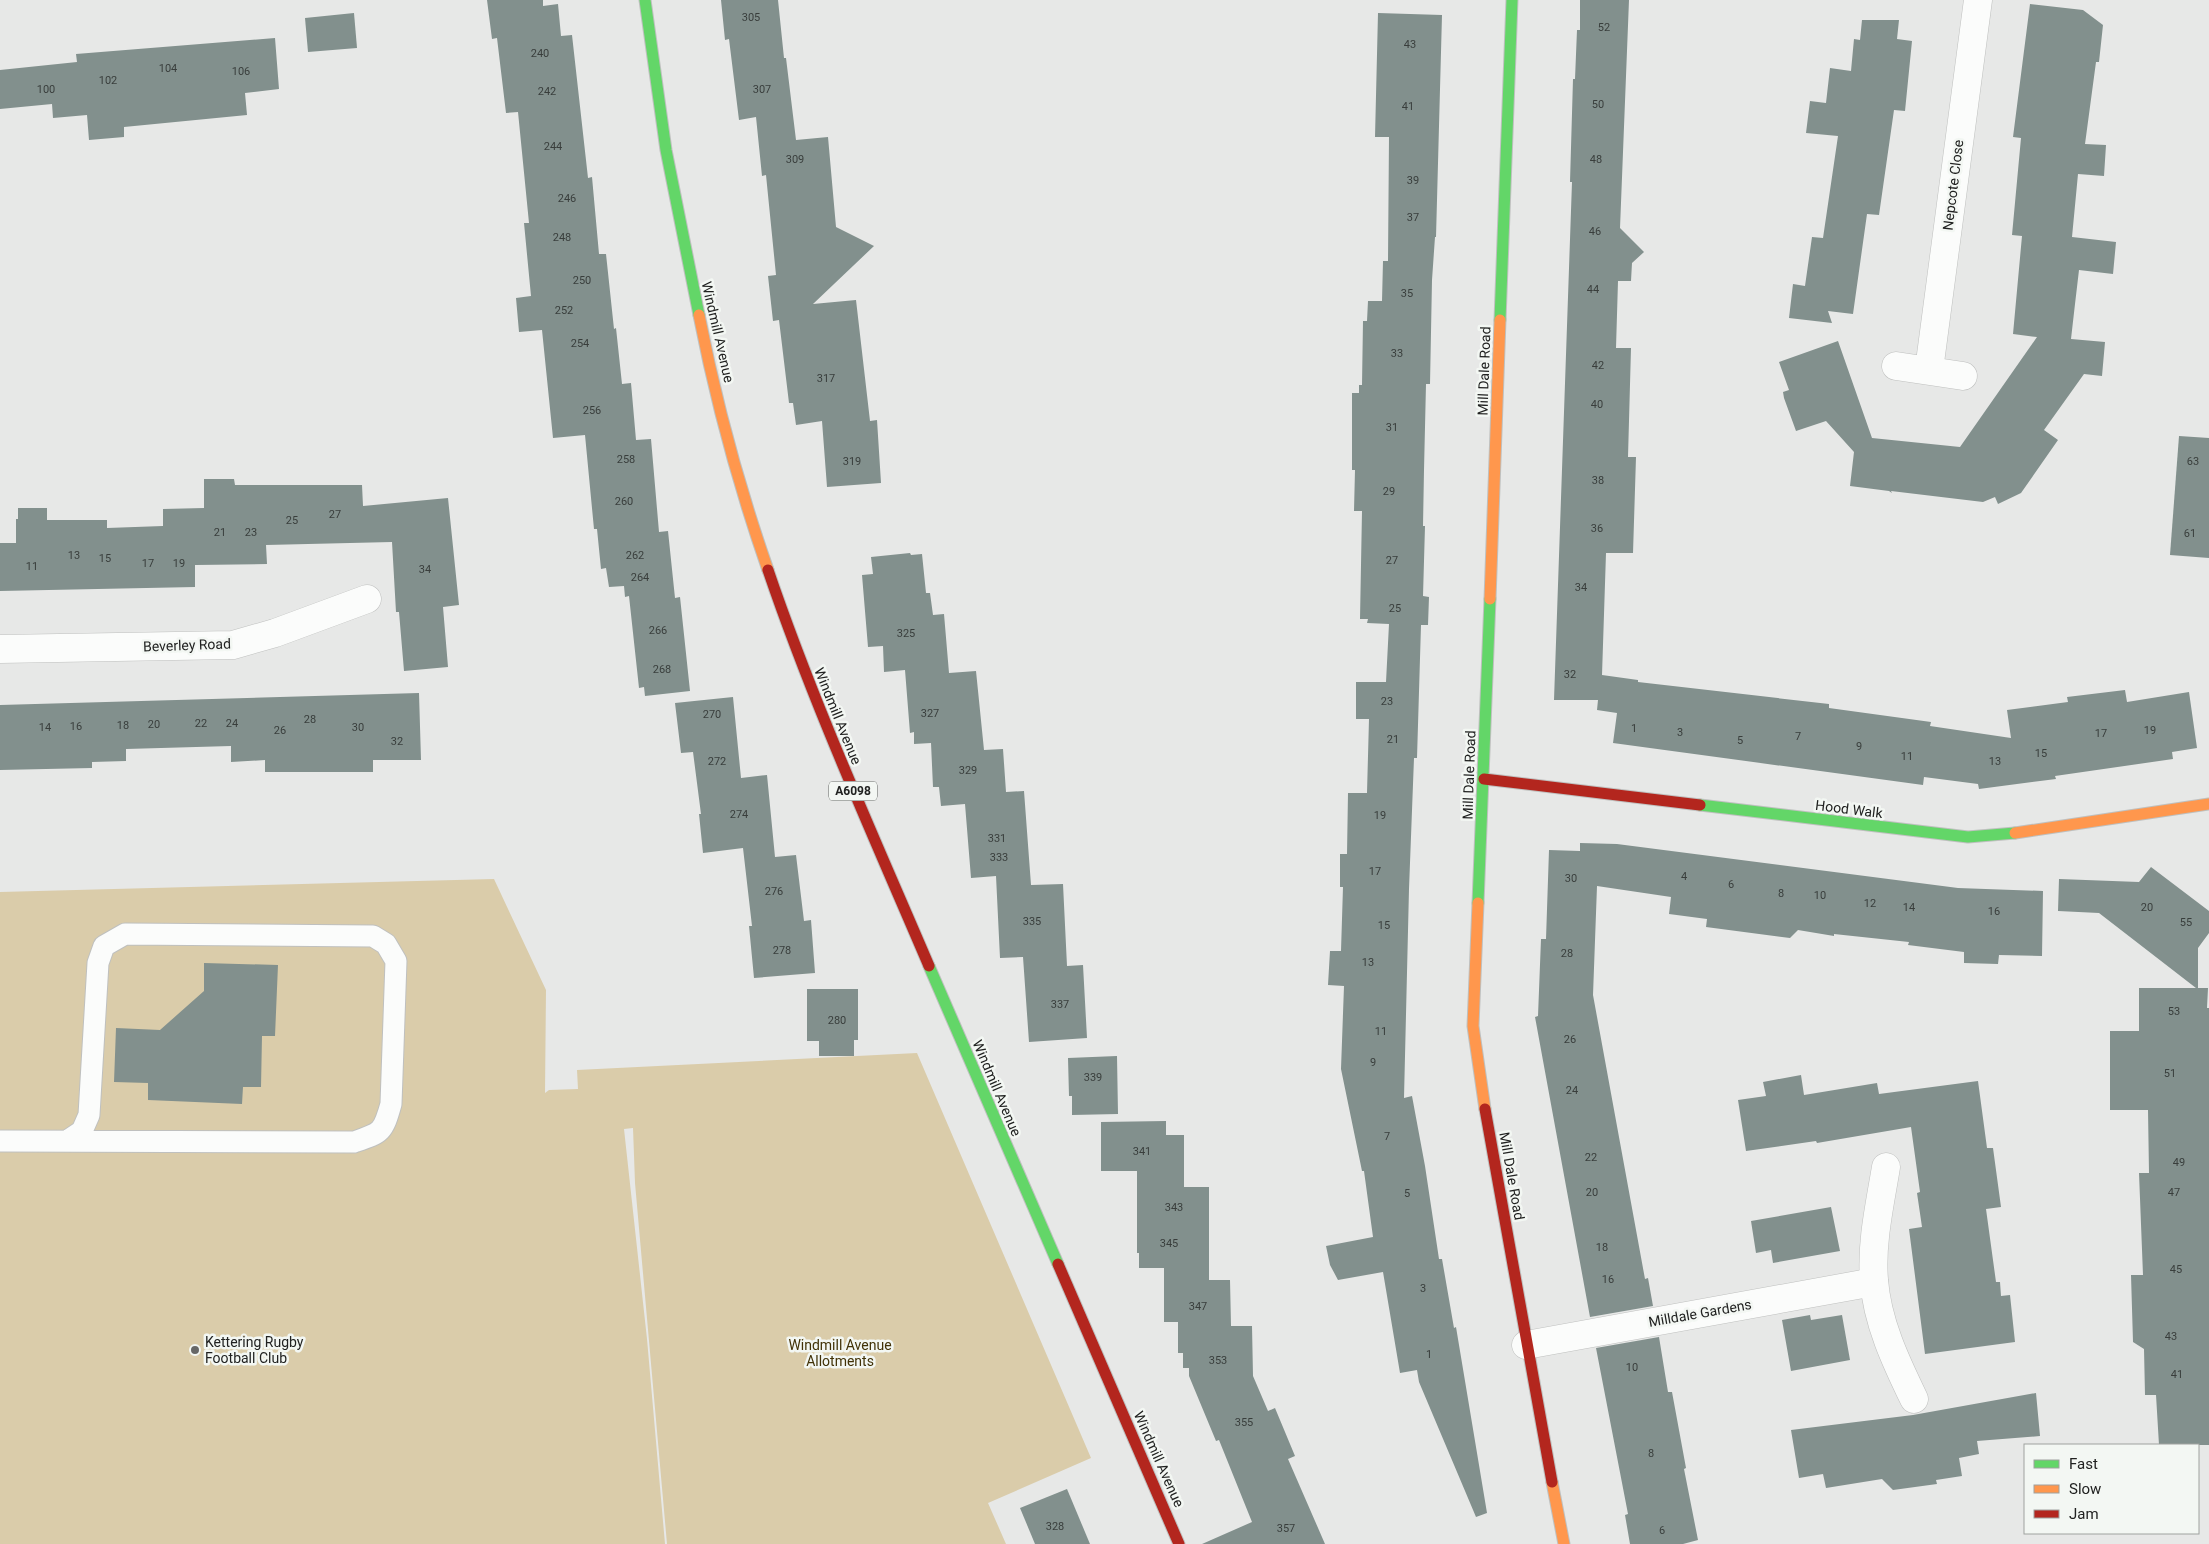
<svg xmlns="http://www.w3.org/2000/svg" width="2209" height="1544" font-family="Roboto,sans-serif">
	<rect width="100%" height="100%" fill="#e7e8e7"/>
	<!-- green -->
	<polygon fill="#daccaa" points="494,879 546,990 545,1093 549,1090 578,1089 577,1070 917,1053 1091,1458 988,1503 1006,1544 667,1544 635,1183 633,1128 624,1129 647,1339 665,1544 0,1544 0,892"/>
	<!-- building -->
	<g fill="#82908d">
		<polygon points="487,0 543,0 543,6 558,4 561,36 572,35 588,178 592,177 599,254 606,254 614,329 616,328 622,384 631,383 636,440 651,439 659,532 668,531 675,598 680,597 690,691 645,696 644,687 639,688 629,596 625,597 624,586 609,587 606,568 601,569 597,529 594,529 585,435 553,438 542,330 519,332 516,298 531,296 524,223 529,223 518,112 506,113 497,38 492,39"/>
		<polygon points="721,0 778,0 784,58 786,58 796,140 828,137 836,227 874,246 813,304 856,300 870,421 877,420 881,483 827,487 822,421 796,425 793,403 789,403 779,320 773,321 768,276 776,275 766,175 762,176 756,117 739,120 729,39 725,40"/>
		<polygon points="1580,0 1629,0 1620,228 1644,252 1632,263 1631,281 1618,281 1616,348 1631,348 1628,457 1636,457 1633,553 1606,553 1602,675 1638,680 1638,682 1829,704 1829,708 1931,722 1930,726 2011,738 2007,710 2068,702 2067,697 2125,690 2127,702 2189,692 2197,748 2172,752 2173,759 2055,776 2056,779 1979,789 1978,784 1924,777 1923,785 1613,743 1617,713 1597,710 1598,700 1554,700 1572,182 1570,182 1573,79 1575,79 1577,30 1580,30"/>
		<polygon points="2030,4 2083,10 2103,25 2099,62 2096,62 2085,144 2106,145 2104,176 2078,174 2072,237 2116,242 2113,274 2079,270 2075,304 2071,339 2105,342 2102,376 2084,374 2044,430 2058,440 2021,493 1998,504 1995,497 1983,502 1891,491 1892,493 1889,491 1850,486 1854,452 1826,421 1796,431 1784,398 1783,392 1789,390 1779,362 1838,341 1872,438 1960,447 2037,337 2013,334 2022,236 2012,235 2021,138 2013,137"/>
		<polygon points="354,13 357,48 308,52 305,18"/>
		<polygon points="1378,13 1442,15 1436,237 1435,237 1432,280 1430,384 1426,384 1424,470 1423,526 1425,526 1423,596 1429,597 1428,625 1421,625 1417,758 1414,758 1409,889 1404,1098 1412,1096 1425,1166 1439,1259 1442,1259 1454,1328 1456,1327 1487,1513 1476,1517 1419,1382 1417,1370 1400,1373 1383,1272 1338,1280 1330,1265 1326,1246 1373,1237 1364,1171 1362,1171 1341,1069 1344,986 1328,985 1330,951 1341,951 1343,887 1340,887 1340,854 1347,854 1348,793 1367,793 1369,719 1356,719 1356,682 1386,682 1389,624 1367,623 1368,619 1360,619 1362,511 1354,511 1355,470 1352,470 1352,393 1359,393 1359,385 1362,385 1363,321 1367,321 1368,301 1382,301 1383,261 1388,261 1389,137 1375,137"/>
		<polygon points="1862,20 1899,20 1897,39 1912,41 1905,111 1894,110 1879,215 1867,214 1853,314 1828,311 1832,323 1789,318 1793,284 1805,286 1812,237 1823,238 1838,136 1806,133 1810,101 1826,103 1830,68 1851,71 1854,39 1860,40"/>
		<polygon points="275,38 279,89 245,93 247,115 124,127 124,137 89,140 87,115 53,118 52,104 0,109 0,70 77,62 76,54"/>
		<polygon points="2179,436 2209,438 2209,558 2170,555"/>
		<polygon points="204,479 234,479 235,485 362,485 363,506 448,498 459,605 443,607 448,667 404,671 399,612 396,612 392,542 266,545 267,564 195,565 195,587 0,591 0,543 16,543 16,519 18,519 18,508 47,508 47,520 107,520 107,528 163,526 163,509 204,508"/>
		<polygon points="910,553 911,555 922,554 926,593 930,593 933,615 944,614 949,673 976,671 984,750 1003,749 1006,792 1024,791 1031,885 1063,884 1067,966 1083,965 1087,1038 1029,1042 1023,957 1000,958 996,876 971,878 965,804 941,806 939,787 933,787 931,743 914,744 914,732 910,733 905,670 884,672 883,646 868,647 862,575 873,574 871,557"/>
		<polygon points="419,693 421,760 373,760 373,772 265,772 265,760 231,762 231,746 126,749 126,761 92,762 92,768 0,770 0,705"/>
		<polygon points="733,697 741,778 767,775 775,857 796,855 804,921 811,920 815,973 754,978 749,926 752,926 743,848 703,853 699,814 701,814 693,752 681,753 675,703"/>
		<polygon points="1580,843 1617,844 1958,888 2043,891 2042,956 1999,955 1998,964 1964,963 1964,952 1908,945 1909,942 1834,934 1834,936 1798,930 1790,938 1706,927 1707,919 1669,914 1671,897 1597,886 1593,995 1645,1279 1648,1278 1653,1306 1590,1317 1535,1017 1538,1016 1541,939 1546,939 1549,850 1580,851"/>
		<polygon points="2151,867 2209,911 2209,933 2198,948 2198,988 2208,988 2207,1008 2209,1008 2209,1445 2159,1445 2156,1395 2145,1395 2144,1349 2133,1342 2131,1275 2143,1275 2139,1173 2149,1173 2148,1110 2110,1110 2110,1031 2139,1031 2139,988 2196,988 2099,913 2058,911 2059,879 2139,882"/>
		<polygon points="204,963 278,965 275,1036 262,1036 261,1087 243,1087 242,1104 148,1100 148,1083 114,1082 116,1028 160,1030 204,991"/>
		<polygon points="807,989 858,989 858,1040 854,1040 854,1056 819,1056 819,1041 807,1041"/>
		<polygon points="1117,1056 1118,1114 1072,1115 1072,1096 1069,1096 1068,1058"/>
		<polygon points="1801,1075 1804,1095 1877,1083 1879,1094 1978,1081 1987,1148 1993,1148 2001,1207 1986,1209 1996,1282 2000,1282 2001,1296 2010,1295 2015,1342 1925,1354 1909,1229 1922,1227 1917,1193 1920,1192 1911,1127 1817,1143 1816,1141 1746,1151 1738,1100 1766,1096 1763,1082"/>
		<polygon points="1166,1121 1166,1135 1184,1135 1184,1187 1209,1187 1209,1280 1230,1280 1231,1326 1252,1326 1253,1376 1268,1411 1275,1408 1295,1456 1288,1459 1325,1544 1202,1544 1252,1522 1219,1440 1216,1441 1189,1376 1189,1368 1183,1368 1183,1353 1178,1353 1178,1322 1164,1322 1164,1268 1139,1268 1139,1253 1137,1253 1137,1171 1101,1171 1101,1122"/>
		<polygon points="1831,1207 1840,1251 1773,1263 1771,1250 1756,1253 1751,1221"/>
		<polygon points="1810,1315 1811,1320 1842,1315 1850,1360 1791,1371 1782,1320"/>
		<polygon points="1659,1337 1668,1392 1672,1392 1686,1468 1684,1469 1698,1540 1683,1544 1630,1544 1625,1515 1628,1514 1596,1348"/>
		<polygon points="2036,1393 2040,1436 1977,1441 1979,1454 1959,1458 1962,1476 1936,1480 1937,1484 1893,1490 1882,1479 1826,1488 1823,1474 1799,1478 1791,1430 1913,1415"/>
		<polygon points="1067,1489 1090,1544 1035,1544 1020,1508"/>
	</g>
	<g fill="none" stroke-linecap="round" stroke-linejoin="round">
		<!-- lane casing -->
		<g stroke="#bfc0bf" stroke-width="23">
			<path id="lane" d="M 0,1141 L 354,1142 C 381,1133 383,1133 391,1104 L 396,961 L 386,944 L 373,936 L 125,934 L 104,946 L 98,963 L 89,1115 L 82,1131 L 67,1141"/>
		</g>
		<!-- street casing -->
		<g stroke="#bfc0bf" stroke-width="29">
			<g id="street">
				<polyline points="1896,366 1963,376"/>
				<polyline points="1929,370 1978,0"/>
				<polyline points="0,649 233,645 275,633 367,599"/>
				<path d="M 1886,1167 C 1880,1204 1871,1242 1874,1280 C 1877,1322 1896,1362 1914,1399"/>
				<polyline points="1526,1345 1874,1282"/>
			</g>
		</g>
		<!-- fast casing -->
		<g stroke="#bfc0bf" stroke-width="13">
			<g id="fast">
				<polyline points="645,0 666,150 699,315"/>
				<polyline points="1500,320 1512,0"/>
				<polyline points="1700,805 1968,837 2015,833"/>
				<polyline points="1478,903 1490,599"/>
				<polyline points="929,966 1058,1264"/>
			</g>
		</g>
		<!-- slow casing -->
		<g stroke="#bfc0bf" stroke-width="13">
			<g id="slow">
				<path d="M 699,315 C 716,402 739,487 768,570"/>
				<polyline points="1490,599 1500,320"/>
				<polyline points="2015,833 2209,804"/>
				<polyline points="1478,903 1473,1026 1485,1109"/>
				<polyline points="1552,1482 1564,1544"/>
			</g>
		</g>
		<!-- jam casing -->
		<g stroke="#bfc0bf" stroke-width="13">
			<g id="jam">
				<path d="M 768,570 C 814,705 873,835 929,966"/>
				<polyline points="1484,779 1700,805"/>
				<polyline points="1485,1109 1552,1482"/>
				<polyline points="1058,1264 1179,1544"/>
			</g>
		</g>
		<!-- lane -->
		<use href="#lane" stroke="#fbfcfb" stroke-width="21"/>
		<!-- street -->
		<use href="#street" stroke="#fbfcfb" stroke-width="28"/>
		<!-- fast -->
		<use href="#fast" stroke="#63d668" stroke-width="11"/>
		<!-- slow -->
		<use href="#slow" stroke="#ff974d" stroke-width="11"/>
		<!-- jam -->
		<use href="#jam" stroke="#b3261e" stroke-width="11"/>
	</g>
	<!-- markers -->
	<circle fill="#666766" stroke="#f3f7f3" stroke-width="2" cx="195" cy="1350" r="5"/>
	<g text-anchor="middle" dominant-baseline="central" stroke-width="5" stroke-linejoin="round" paint-order="stroke">
		<!-- number labels -->
		<g font-size="11" fill="#393e3c">
			<text x="751" y="17">305</text>
			<text x="1604" y="27">52</text>
			<text x="1410" y="44">43</text>
			<text x="540" y="53">240</text>
			<text x="168" y="68">104</text>
			<text x="241" y="71">106</text>
			<text x="108" y="80">102</text>
			<text x="46" y="89">100</text>
			<text x="762" y="89">307</text>
			<text x="547" y="91">242</text>
			<text x="1598" y="104">50</text>
			<text x="1408" y="106">41</text>
			<text x="553" y="146">244</text>
			<text x="795" y="159">309</text>
			<text x="1596" y="159">48</text>
			<text x="1413" y="180">39</text>
			<text x="567" y="198">246</text>
			<text x="1413" y="217">37</text>
			<text x="1595" y="231">46</text>
			<text x="562" y="237">248</text>
			<text x="582" y="280">250</text>
			<text x="1593" y="289">44</text>
			<text x="1407" y="293">35</text>
			<text x="564" y="310">252</text>
			<text x="580" y="343">254</text>
			<text x="1397" y="353">33</text>
			<text x="1598" y="365">42</text>
			<text x="826" y="378">317</text>
			<text x="1597" y="404">40</text>
			<text x="592" y="410">256</text>
			<text x="1392" y="427">31</text>
			<text x="626" y="459">258</text>
			<text x="852" y="461">319</text>
			<text x="2193" y="461">63</text>
			<text x="1598" y="480">38</text>
			<text x="1389" y="491">29</text>
			<text x="624" y="501">260</text>
			<text x="335" y="514">27</text>
			<text x="292" y="520">25</text>
			<text x="1597" y="528">36</text>
			<text x="220" y="532">21</text>
			<text x="251" y="532">23</text>
			<text x="2190" y="533">61</text>
			<text x="74" y="555">13</text>
			<text x="635" y="555">262</text>
			<text x="105" y="558">15</text>
			<text x="1392" y="560">27</text>
			<text x="148" y="563">17</text>
			<text x="179" y="563">19</text>
			<text x="32" y="566">11</text>
			<text x="425" y="569">34</text>
			<text x="640" y="577">264</text>
			<text x="1581" y="587">34</text>
			<text x="1395" y="608">25</text>
			<text x="658" y="630">266</text>
			<text x="906" y="633">325</text>
			<text x="662" y="669">268</text>
			<text x="1570" y="674">32</text>
			<text x="1387" y="701">23</text>
			<text x="930" y="713">327</text>
			<text x="712" y="714">270</text>
			<text x="310" y="719">28</text>
			<text x="201" y="723">22</text>
			<text x="232" y="723">24</text>
			<text x="154" y="724">20</text>
			<text x="123" y="725">18</text>
			<text x="76" y="726">16</text>
			<text x="45" y="727">14</text>
			<text x="358" y="727">30</text>
			<text x="1634" y="728">1</text>
			<text x="280" y="730">26</text>
			<text x="2150" y="730">19</text>
			<text x="1680" y="732">3</text>
			<text x="2101" y="733">17</text>
			<text x="1798" y="736">7</text>
			<text x="1393" y="739">21</text>
			<text x="1740" y="740">5</text>
			<text x="397" y="741">32</text>
			<text x="1859" y="746">9</text>
			<text x="2041" y="753">15</text>
			<text x="1907" y="756">11</text>
			<text x="717" y="761">272</text>
			<text x="1995" y="761">13</text>
			<text x="968" y="770">329</text>
			<text x="739" y="814">274</text>
			<text x="1380" y="815">19</text>
			<text x="997" y="838">331</text>
			<text x="999" y="857">333</text>
			<text x="1375" y="871">17</text>
			<text x="1684" y="876">4</text>
			<text x="1571" y="878">30</text>
			<text x="1731" y="884">6</text>
			<text x="774" y="891">276</text>
			<text x="1781" y="893">8</text>
			<text x="1820" y="895">10</text>
			<text x="1870" y="903">12</text>
			<text x="1909" y="907">14</text>
			<text x="2147" y="907">20</text>
			<text x="1994" y="911">16</text>
			<text x="1032" y="921">335</text>
			<text x="2186" y="922">55</text>
			<text x="1384" y="925">15</text>
			<text x="782" y="950">278</text>
			<text x="1567" y="953">28</text>
			<text x="1368" y="962">13</text>
			<text x="1060" y="1004">337</text>
			<text x="2174" y="1011">53</text>
			<text x="837" y="1020">280</text>
			<text x="1381" y="1031">11</text>
			<text x="1570" y="1039">26</text>
			<text x="1373" y="1062">9</text>
			<text x="2170" y="1073">51</text>
			<text x="1093" y="1077">339</text>
			<text x="1572" y="1090">24</text>
			<text x="1387" y="1136">7</text>
			<text x="1142" y="1151">341</text>
			<text x="1591" y="1157">22</text>
			<text x="2179" y="1162">49</text>
			<text x="1592" y="1192">20</text>
			<text x="2174" y="1192">47</text>
			<text x="1407" y="1193">5</text>
			<text x="1174" y="1207">343</text>
			<text x="1169" y="1243">345</text>
			<text x="1602" y="1247">18</text>
			<text x="2176" y="1269">45</text>
			<text x="1608" y="1279">16</text>
			<text x="1423" y="1288">3</text>
			<text x="1198" y="1306">347</text>
			<text x="2171" y="1336">43</text>
			<text x="1429" y="1354">1</text>
			<text x="1218" y="1360">353</text>
			<text x="1632" y="1367">10</text>
			<text x="2177" y="1374">41</text>
			<text x="1244" y="1422">355</text>
			<text x="1651" y="1453">8</text>
			<text x="1055" y="1526">328</text>
			<text x="1286" y="1528">357</text>
			<text x="1662" y="1530">6</text>
		</g>
		<!-- shield labels -->
		<rect fill="#f3f7f3" stroke="#606260" stroke-width="1" x="829" y="781.5" width="48" height="19" rx="4"/>
		<g font-size="12" font-weight="bold" fill="#212221">
			<text x="853" y="791">A6098</text>
		</g>
		<!-- street labels -->
		<g font-size="14" fill="#212221" stroke="#f3f7f3">
			<text transform="translate(1953 185) rotate(-83)">Nepcote Close</text>
			<text transform="translate(718 332) rotate(77)">Windmill Avenue</text>
			<text transform="translate(1484 371) rotate(-88)">Mill Dale Road</text>
			<text transform="translate(187 645) rotate(-2)">Beverley Road</text>
			<text transform="translate(838 716) rotate(68)">Windmill Avenue</text>
			<text transform="translate(1469 775) rotate(-88)">Mill Dale Road</text>
			<text transform="translate(1849 809) rotate(7)">Hood Walk</text>
			<text transform="translate(997 1088) rotate(67)">Windmill Avenue</text>
			<text transform="translate(1512 1176) rotate(80)">Mill Dale Road</text>
			<text transform="translate(1700 1313) rotate(-10)">Milldale Gardens</text>
			<text transform="translate(1159 1459) rotate(66)">Windmill Avenue</text>
		</g>
		<!-- poi labels -->
		<g font-size="14" fill="#212221" stroke="#f3f7f3" text-anchor="start">
			<text x="205" y="1342">Kettering Rugby<tspan x="205" dy="16">Football Club</tspan></text>
		</g>
		<!-- park labels -->
		<g font-size="14" fill="#413207" stroke="#f3f7f3">
			<text x="840" y="1345">Windmill Avenue<tspan x="840" dy="16">Allotments</tspan></text>
		</g>
	</g>
	<!-- legend -->
	<rect x="2024" y="1444" width="175" height="90" fill="#f3f7f3" stroke="#9fa29f"/>
	<rect x="2034" y="1460" width="25" height="8" fill="#63d668" stroke="#9fa29f"/>
	<text x="2069" y="1469" font-size="15" fill="#212221">Fast</text>
	<rect x="2034" y="1485" width="25" height="8" fill="#ff974d" stroke="#9fa29f"/>
	<text x="2069" y="1494" font-size="15" fill="#212221">Slow</text>
	<rect x="2034" y="1510" width="25" height="8" fill="#b3261e" stroke="#9fa29f"/>
	<text x="2069" y="1519" font-size="15" fill="#212221">Jam</text>
</svg>
